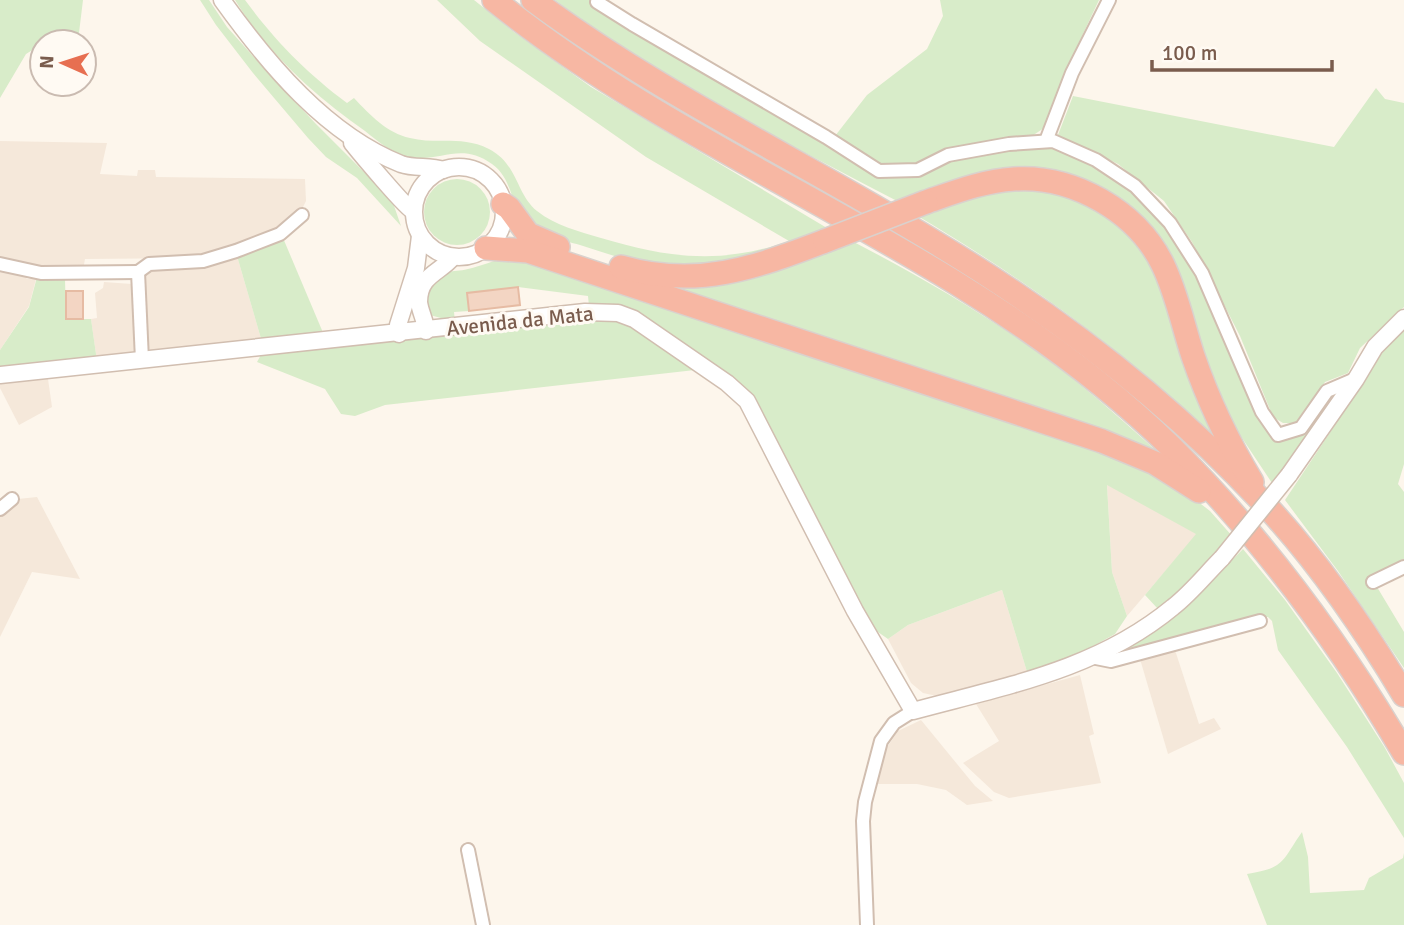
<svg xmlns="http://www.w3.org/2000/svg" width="1404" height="925" font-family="Signika,sans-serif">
	<rect width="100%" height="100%" fill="#fdf6ec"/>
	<!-- residential -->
	<g fill="#f5e8da">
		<polygon points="0,141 107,143 100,174 137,176 138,170 155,170 156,177 305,179 306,201 301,211 277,231 198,258 85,259 83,270 57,270 0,262"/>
		<polygon points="237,256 262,342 156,354 150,350 146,343 146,270"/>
		<polygon points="0,271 12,271 23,274 27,279 36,279 29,306 0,350"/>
		<polygon points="104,282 132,284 135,286 138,351 135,355 97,361 91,319 97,318 95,293 103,288"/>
		<polygon points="48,379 52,407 19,425 0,388 0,383"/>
		<polygon points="1107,484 1197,534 1127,616 1112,572"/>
		<polygon points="37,497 80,579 32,572 0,637 0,515 18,499"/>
		<polygon points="1002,590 1028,675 937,696 923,693 911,683 888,639 908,625"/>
		<polygon points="1175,650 1199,724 1214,718 1221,729 1168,754 1140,659"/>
		<polygon points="1080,675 1094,734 1089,736 1101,783 1009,798 994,792 963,763 999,741 976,704"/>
		<polygon points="921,720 975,786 993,801 967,805 946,790 917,784 875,784 886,749 898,731"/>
	</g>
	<!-- green -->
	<g fill="#d8ecc9">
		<polygon points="0,0 83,0 78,41 42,42 42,44 26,54 0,98"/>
		<polygon points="200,0 209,0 227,27 268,73 316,124 392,200 401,226 357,178 326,157 308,138 253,73 216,25"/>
		<path d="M 235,0 L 245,0 C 276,42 306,72 347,103 L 354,98 C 370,115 387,133 410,138 C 438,145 460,135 489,149 C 518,164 516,194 537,211 C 556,226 578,231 601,238 C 668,258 721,265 789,241 L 646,157 L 480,41 L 437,0 L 474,0 L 514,32 L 591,87 L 827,228 L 791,241 L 791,243 C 755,256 712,268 672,267 C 641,267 610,254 580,245 C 563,240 539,236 526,223 C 510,205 513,179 492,164 C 460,141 440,163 410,157 C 392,154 379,142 365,131 C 315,96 267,53 235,0 Z"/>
		<path d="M 555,0 L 591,0 L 641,33 L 883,175 C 915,180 925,165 953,158 C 970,154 988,153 1005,150 C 1015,149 1027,145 1037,146 C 1052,146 1068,153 1082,159 C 1188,206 1219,326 1262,423 L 1274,438 C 1305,441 1311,420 1326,397 L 1324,419 L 1274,486 L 1228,417 L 1213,381 L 1187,299 L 1080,179 L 1051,170 L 1028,168 L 899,202 C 782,141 661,81 555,0 Z"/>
		<polygon points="940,0 1099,0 1067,68 1044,128 1032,136 947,148 917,163 883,166 835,136 867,95 927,49 943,16"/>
		<polygon points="1376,88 1385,99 1404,103 1404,307 1360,348 1348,373 1325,382 1308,409 1296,423 1283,423 1273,417 1240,336 1192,242 1164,201 1118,164 1058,135 1073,96 1334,147"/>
		<circle cx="457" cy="212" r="33"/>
		<path d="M 1035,184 L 1102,206 L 1151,254 L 1233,458 C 1140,361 1031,283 916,215 L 971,191 Z"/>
		<polygon points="283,238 324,335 262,342 237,256"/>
		<path d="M 850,240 C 927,280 1003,324 1072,378 C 1107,406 1140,436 1173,466 L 631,275 L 663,281 Z"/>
		<path d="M 508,258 L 529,260 L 1099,448 L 1179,487 L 1210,511 L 1233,537 L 1180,593 L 1158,609 L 1145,595 L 1196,534 L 1107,485 L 1112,572 L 1127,616 L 1115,634 L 1064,662 L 1028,675 L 1002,590 L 908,625 L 888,639 L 875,630 L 838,569 L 747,392 L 636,312 L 608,304 L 589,306 L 588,296 L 518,287 L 467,293 L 469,311 L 454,312 L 455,322 L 430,315 L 425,309 L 430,280 C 445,269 451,273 468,269 C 482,266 493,260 508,258 Z"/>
		<polygon points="37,277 65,279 66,319 91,319 97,361 0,372 0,350 29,307"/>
		<polygon points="615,318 634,326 695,370 385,405 355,416 341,414 325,389 257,362 262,353"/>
		<polygon points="1404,325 1404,464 1398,484 1404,492 1404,559 1371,577 1404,632 1404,668 1338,571 1285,500 1333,428 1357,385 1362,384 1385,345"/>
		<polygon points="1243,549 1285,600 1337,673 1385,748 1404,783 1404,838 1347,747 1278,650 1272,621 1268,617 1253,617 1121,654 1119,651 1189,604"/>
		<path d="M 1302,832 L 1308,857 L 1310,893 L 1364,890 L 1369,878 L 1403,858 L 1404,853 L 1404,925 L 1267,925 L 1247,874 C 1285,868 1281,862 1302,832 Z"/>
	</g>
	<!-- building -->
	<g fill="#f3d5c3" stroke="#e6bba3" stroke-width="2">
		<polygon points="518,287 520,305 469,311 467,293"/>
		<rect x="66" y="291" width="17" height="28"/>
	</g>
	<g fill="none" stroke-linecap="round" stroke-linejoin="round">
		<!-- minor casing -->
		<g stroke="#d1beb0" stroke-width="16">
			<g id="minor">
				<polyline points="597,2 632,24 826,137 879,171 918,170 948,155 1009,144 1053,141 1096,160 1135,186 1170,223 1202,273 1262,412 1278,435 1301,428 1327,391 1355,379"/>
				<polyline points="1046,141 1072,73 1109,0"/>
				<polyline points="0,264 41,273 138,272"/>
				<polyline points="138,272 149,264 203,261 236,251 280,234 302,215"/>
				<polyline points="138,272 142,360"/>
				<polyline points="0,509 12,499"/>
				<polyline points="1373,582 1404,567"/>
				<polyline points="1091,657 1111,661 1260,621"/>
				<polyline points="468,850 483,925"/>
				<polyline points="867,925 863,821 865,802 881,741 894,723 913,711"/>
			</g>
		</g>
		<!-- tertiary casing -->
		<g stroke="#d1beb0" stroke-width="19">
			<g id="tertiary">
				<path d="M 222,0 C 268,64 326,134 401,164 C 415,169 430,165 443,170"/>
				<path d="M 352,143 C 360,153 406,208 413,211"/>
				<circle cx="459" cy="212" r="45"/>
				<path d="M 426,331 C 426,321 420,312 419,302 C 419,275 440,273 453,257"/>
				<polyline points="399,334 398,325 416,268 420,236"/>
				<path d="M 0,375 L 585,312 L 618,313 L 634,319 L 727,383 L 747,401 L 855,611 L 913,711 C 1005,686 1097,670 1173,607 C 1191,593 1206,574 1222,558"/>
				<polyline points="1289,475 1356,379 1375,347 1404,318"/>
			</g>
		</g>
		<!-- motorway casing -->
		<g stroke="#dad1cd" stroke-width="26">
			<g id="motorway">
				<path d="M 494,0 C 635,114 802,188 956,283 C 1032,330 1107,384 1171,447 C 1262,538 1339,642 1404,753"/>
				<path d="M 533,0 C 660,94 802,161 936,243 C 1059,317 1174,405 1271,511 C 1322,567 1365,630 1404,695"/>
				<path d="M 926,202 C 955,192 983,181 1014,179 C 1073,175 1137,211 1163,265 C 1177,294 1183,326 1193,356 C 1208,400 1228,442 1252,482"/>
				<polyline points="503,204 509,208 528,234 558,247"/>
				<polyline points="486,248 528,251 1102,441 1155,463 1199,491"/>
				<path d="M 621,267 C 697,289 754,268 825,241"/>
			</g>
		</g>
		<!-- minor -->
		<use href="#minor" stroke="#fff" stroke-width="12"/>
		<!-- tertiary -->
		<use href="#tertiary" stroke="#fff" stroke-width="16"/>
		<!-- motorway -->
		<use href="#motorway" stroke="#f7b7a3" stroke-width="23"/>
		<!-- tertiary-bridge casing -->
		<g stroke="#d1beb0" stroke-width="19" stroke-linecap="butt">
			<polyline id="tertiary-bridge" points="1222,558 1289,475"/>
		</g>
		<!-- motorway-bridge casing -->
		<g stroke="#dad1cd" stroke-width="26" stroke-linecap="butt">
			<polyline id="motorway-bridge" points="825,241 926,202"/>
		</g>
		<!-- tertiary-bridge -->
		<use href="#tertiary-bridge" stroke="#fff" stroke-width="16"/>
		<!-- motorway-bridge -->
		<use href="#motorway-bridge" stroke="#f7b7a3" stroke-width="23"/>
	</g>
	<g text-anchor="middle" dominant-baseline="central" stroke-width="6" stroke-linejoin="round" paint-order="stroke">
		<!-- street labels -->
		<g font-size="21" fill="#7a5c4d" stroke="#fffaf3">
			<text transform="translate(520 321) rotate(-6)">Avenida da Mata</text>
		</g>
	</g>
	<!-- north arrow -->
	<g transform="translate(63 63) rotate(273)"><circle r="33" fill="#fffaf3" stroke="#cabbb1" stroke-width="2"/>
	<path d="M0-5L12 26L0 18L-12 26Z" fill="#e76f51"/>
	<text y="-10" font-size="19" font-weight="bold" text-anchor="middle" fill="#7a5c4d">N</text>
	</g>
	<!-- scale -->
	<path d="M1152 60v10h180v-10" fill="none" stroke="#7a5c4d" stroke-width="3.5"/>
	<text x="1162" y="60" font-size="21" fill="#7a5c4d" stroke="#fffaf3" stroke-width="5" paint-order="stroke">100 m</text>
</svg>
